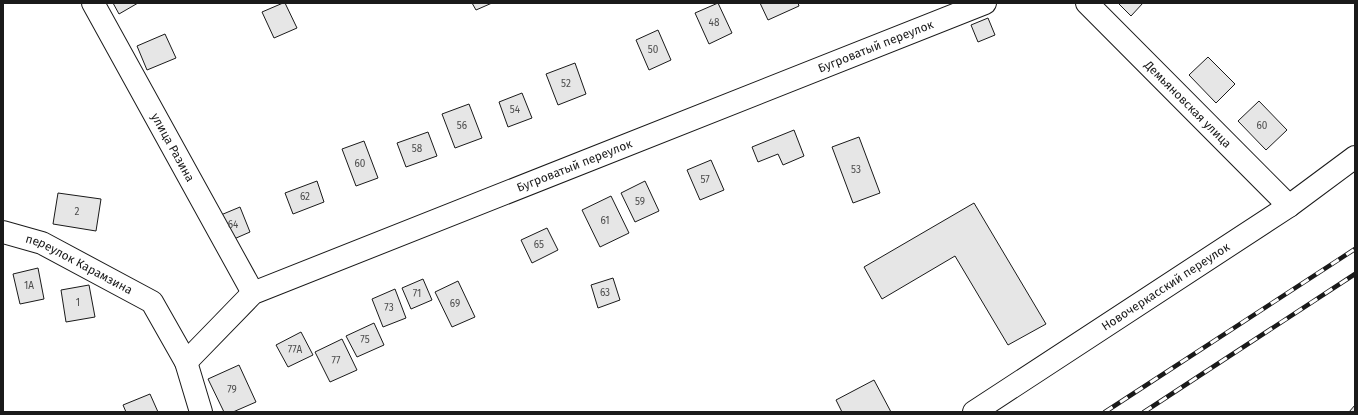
<svg xmlns="http://www.w3.org/2000/svg" width="1358" height="415" font-family="'Fira Sans',sans-serif">
	<rect width="100%" height="100%" fill="#fff"/>
	<!-- building -->
	<g fill="#e6e6e6" stroke="#1a1a1a">
		<polygon points="113,3 138,3 119,14"/>
		<polygon points="283,3 285,3 297,28 274,38 262,12"/>
		<polygon points="472,3 492,3 476,10"/>
		<polygon points="718,3 732,33 709,44 695,13"/>
		<polygon points="760,3 798,3 799,6 768,20"/>
		<polygon points="1118,3 1143,3 1131,16"/>
		<polygon points="988,18 995,35 978,42 971,25"/>
		<polygon points="658,30 671,60 649,70 636,40"/>
		<polygon points="165,34 176,58 147,70 137,46"/>
		<polygon points="1208,57 1235,84 1216,103 1189,75"/>
		<polygon points="575,63 586,94 558,105 546,74"/>
		<polygon points="522,93 532,118 508,127 499,102"/>
		<polygon points="1259,101 1287,130 1266,150 1238,121"/>
		<polygon points="469,104 482,138 455,148 442,114"/>
		<polygon points="794,130 804,156 783,165 778,154 758,162 752,147"/>
		<polygon points="428,132 437,156 406,167 397,143"/>
		<polygon points="859,137 880,193 853,203 832,147"/>
		<polygon points="364,141 378,178 356,186 342,149"/>
		<polygon points="711,160 724,190 700,200 687,170"/>
		<polygon points="317,181 324,202 293,214 285,193"/>
		<polygon points="645,181 659,211 635,222 621,193"/>
		<polygon points="58,193 101,199 96,231 53,224"/>
		<polygon points="611,196 629,233 600,247 582,210"/>
		<polygon points="974,203 1046,324 1008,345 955,256 882,299 864,267"/>
		<polygon points="240,207 250,232 227,242 216,217"/>
		<polygon points="547,228 558,250 532,263 521,240"/>
		<polygon points="38,268 44,299 20,304 13,274"/>
		<polygon points="613,278 620,300 598,308 591,285"/>
		<polygon points="423,279 432,300 411,309 402,288"/>
		<polygon points="458,281 475,317 452,327 435,292"/>
		<polygon points="89,285 95,317 66,322 61,290"/>
		<polygon points="395,289 406,318 383,327 372,299"/>
		<polygon points="374,323 384,345 357,357 346,336"/>
		<polygon points="301,332 313,355 288,367 276,345"/>
		<polygon points="342,339 357,370 330,382 315,352"/>
		<polygon points="239,365 256,402 233,412 224,412 208,379"/>
		<polygon points="874,380 891,412 842,412 836,400"/>
		<polygon points="150,394 158,412 126,412 123,405"/>
		<polygon points="1355,405 1355,412 1349,412"/>
	</g>
	<g fill="none" stroke-linecap="round" stroke-linejoin="round">
		<!-- minor casing -->
		<g stroke="#1a1a1a" stroke-width="24">
			<g id="minor">
				<path id="s1" d="M 93,3 L 253,293"/>
				<path id="s2" d="M 1087,3 L 1289,206"/>
				<path id="s3" d="M 3,232 L 42,243 L 152,302 L 186,362 L 201,412"/>
				<path id="s4" d="M 186,362 L 253,293 L 985,3"/>
			</g>
		</g>
		<!-- major casing -->
		<g stroke="#1a1a1a" stroke-width="24">
			<g id="major">
				<path id="s5" d="M 974,412 L 1289,206 L 1355,157"/>
			</g>
		</g>
		<!-- minor -->
		<use href="#minor" stroke="#fff" stroke-width="22"/>
		<!-- major -->
		<use href="#major" stroke="#fff" stroke-width="22"/>
		<!-- rail casing -->
		<g stroke="#1a1a1a" stroke-width="4.5">
			<g id="rail">
				<polyline points="1105,412 1355,249"/>
				<polyline points="1144,412 1355,274"/>
			</g>
		</g>
		<!-- rail -->
		<use href="#rail" stroke="#fff" stroke-width="3" stroke-dasharray="9" stroke-linecap="butt"/>
	</g>
	<g text-anchor="middle" dominant-baseline="central" stroke-width="3" stroke-linejoin="round" paint-order="stroke">
		<!-- number labels -->
		<g font-size="10" fill="#4d4d4d">
			<text x="714" y="23">48</text>
			<text x="653" y="50">50</text>
			<text x="566" y="84">52</text>
			<text x="515" y="110">54</text>
			<text x="462" y="126">56</text>
			<text x="1262" y="126">60</text>
			<text x="417" y="149">58</text>
			<text x="360" y="164">60</text>
			<text x="856" y="170">53</text>
			<text x="705" y="180">57</text>
			<text x="305" y="197">62</text>
			<text x="640" y="202">59</text>
			<text x="77" y="212">2</text>
			<text x="605" y="221">61</text>
			<text x="233" y="225">64</text>
			<text x="539" y="245">65</text>
			<text x="29" y="286">1А</text>
			<text x="605" y="293">63</text>
			<text x="417" y="294">71</text>
			<text x="78" y="303">1</text>
			<text x="455" y="304">69</text>
			<text x="389" y="308">73</text>
			<text x="365" y="340">75</text>
			<text x="295" y="350">77А</text>
			<text x="336" y="361">77</text>
			<text x="232" y="390">79</text>
		</g>
		<!-- street labels -->
		<g font-size="12" fill="#1a1a1a" stroke="#fff">
			<text stroke="none"><textPath href="#s4" startOffset="766">Бугроватый переулок</textPath></text>
			<text stroke="none"><textPath href="#s2" startOffset="143">Демьяновская улица</textPath></text>
			<text stroke="none"><textPath href="#s1" startOffset="165">улица Разина</textPath></text>
			<text stroke="none"><textPath href="#s4" startOffset="442">Бугроватый переулок</textPath></text>
			<text stroke="none"><textPath href="#s3" startOffset="83">переулок Карамзина</textPath></text>
			<text stroke="none"><textPath href="#s5" startOffset="229">Новочеркасский переулок</textPath></text>
		</g>
	</g>
	<!-- border -->
	<rect width="1358" height="415" fill="none" stroke="#1a1a1a" stroke-width="8"/>
</svg>
